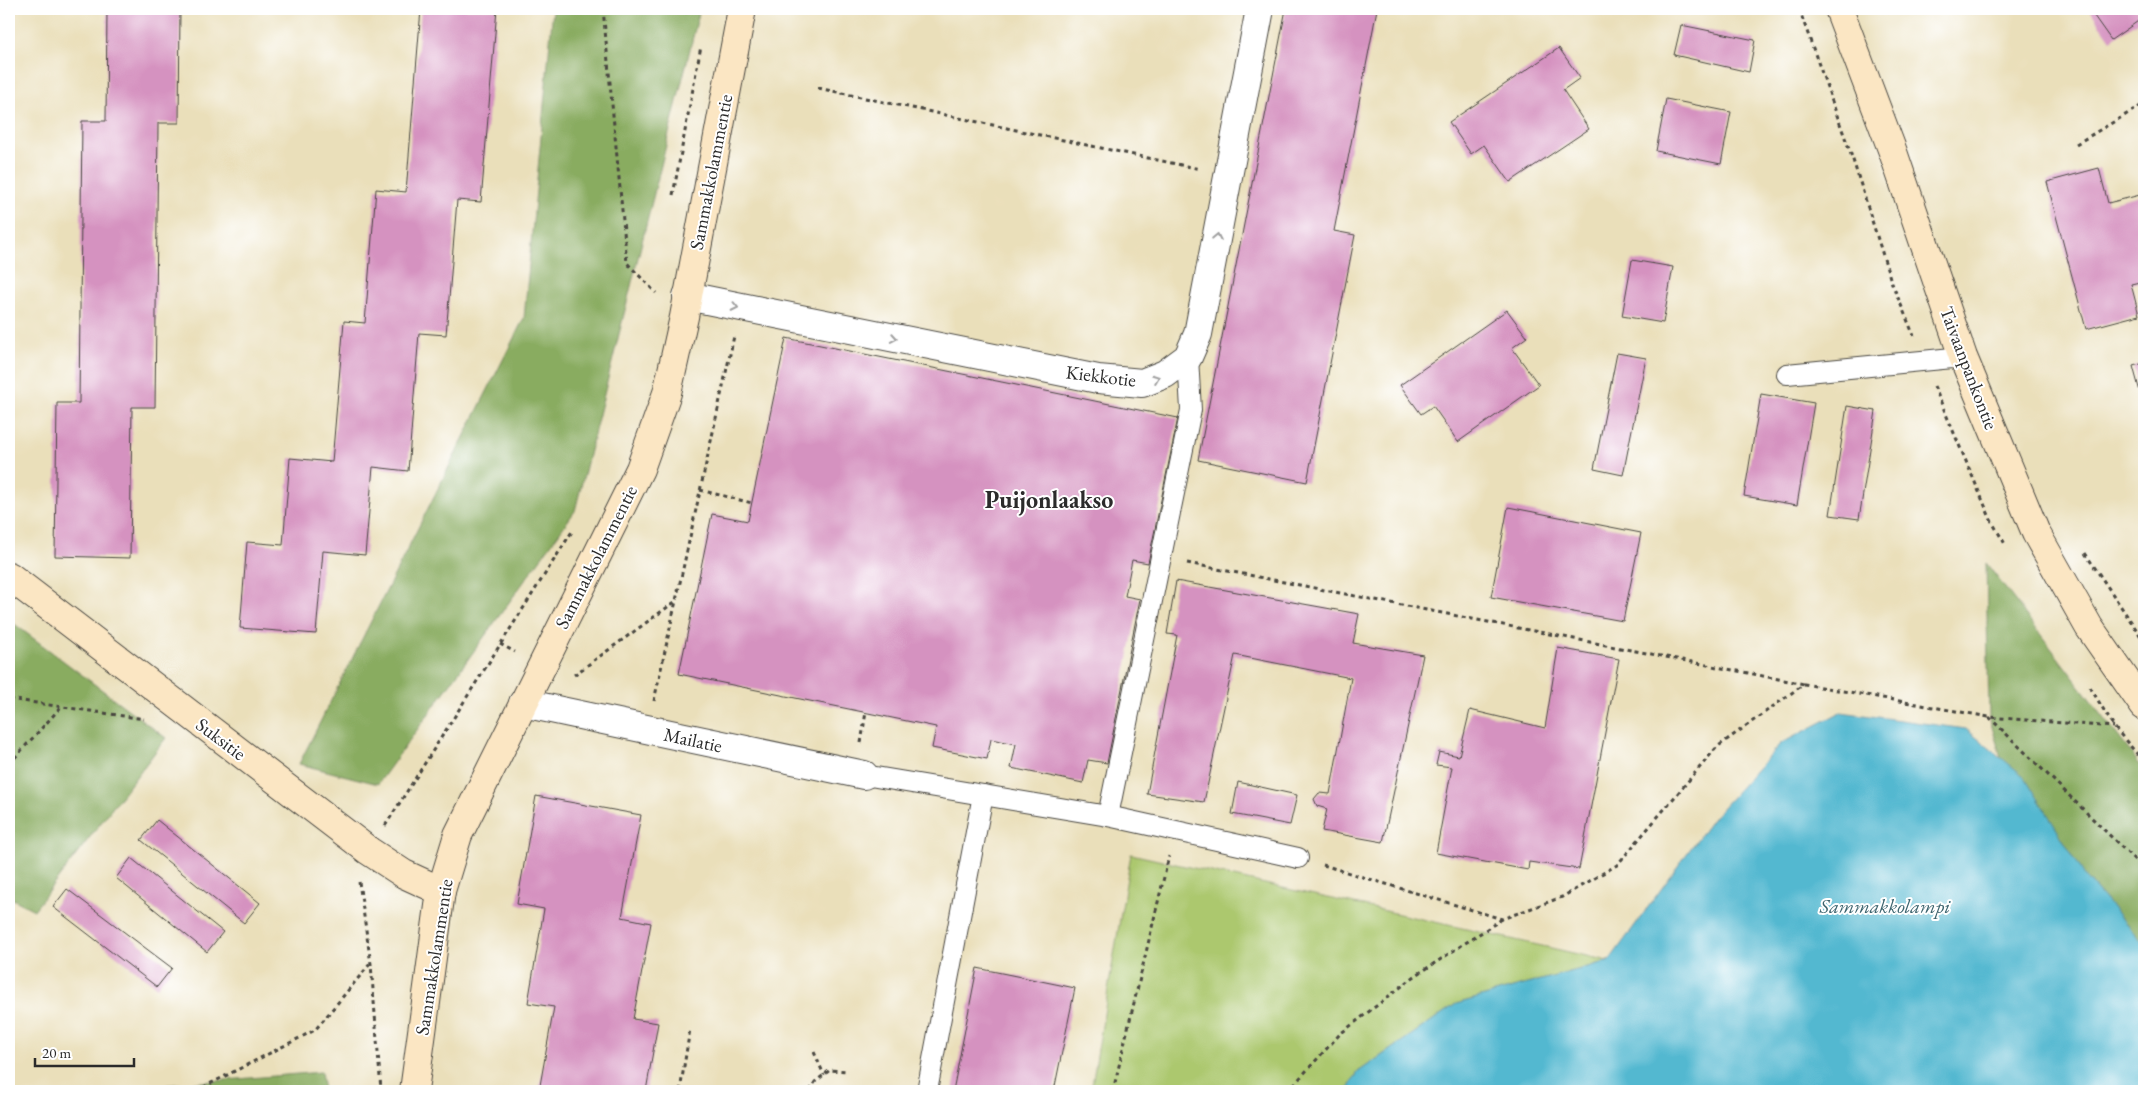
<svg xmlns="http://www.w3.org/2000/svg" width="2153" height="1100" font-family="'EB Garamond',serif">
	<rect width="100%" height="100%" fill="#fff"/>
	<filter id="ink" filterUnits="userSpaceOnUse"><feTurbulence type="fractalNoise" baseFrequency=".02" numOctaves="2"/><feDisplacementMap in="SourceGraphic" scale="10" xChannelSelector="R" yChannelSelector="G"/><feConvolveMatrix kernelMatrix="1 2 1 2 8 2 1 2 1" color-interpolation-filters="sRGB"/></filter>
	<filter id="wash" filterUnits="userSpaceOnUse"><feTurbulence type="fractalNoise" baseFrequency=".0096" numOctaves="4" result="noise"/><feDisplacementMap in="SourceGraphic" scale="20" xChannelSelector="R" yChannelSelector="G"/><feGaussianBlur stdDeviation="1.12" result="paint"/><feColorMatrix in="noise" values="0 0 0 0 0 0 0 0 0 0 0 0 0 0 0 0 0 1.4 0 .05"/><feComposite in="paint" operator="in"/></filter>
	<g filter="url(#wash)">
		<rect width="100%" height="100%" fill="#eadfba"/>
		<!-- green -->
		<polygon fill="#acc86e" stroke="#6c7a4c" points="1131,854 1609,961 1456,1004 1358,1072 1347,1091 1091,1091"/>
		<!-- forest -->
		<g fill="#89ac61" stroke="#5a6c46">
			<polygon points="553,9 700,9 575,511 378,784 299,764 524,318"/>
			<polygon points="1986,563 2144,770 2144,944 2087,879 2004,767 1989,717"/>
			<polygon points="9,620 166,738 34,910 9,897"/>
			<polygon points="321,1072 324,1091 167,1091 167,1085"/>
		</g>
		<!-- water -->
		<polygon fill="#52b8d0" stroke="#3e727e" points="1841,712 1966,729 2025,777 2087,879 2144,944 2144,1091 1347,1091 1358,1072 1456,1004 1609,961 1712,819 1780,744"/>
		<g id="blocks">
			<!-- building -->
			<g fill="#d592c0">
				<polygon points="107,9 180,9 179,123 158,123 155,407 132,407 130,558 55,556 57,403 79,403 82,121 106,121"/>
				<polygon points="421,9 497,9 481,202 457,200 446,335 419,333 408,471 373,467 365,555 323,551 316,634 240,628 247,542 283,545 290,458 332,462 344,321 365,323 376,189 406,192"/>
				<polygon points="1286,9 1377,9 1334,231 1355,235 1307,482 1198,460"/>
				<polygon points="2089,9 2144,9 2144,17 2111,40"/>
				<polygon points="1681,25 1755,40 1749,72 1674,55"/>
				<polygon points="1559,48 1580,78 1563,90 1589,129 1510,182 1484,145 1471,154 1449,122"/>
				<polygon points="1666,99 1731,112 1721,164 1656,151"/>
				<polygon points="2099,168 2108,203 2144,194 2144,281 2131,284 2139,315 2086,329 2047,182"/>
				<polygon points="1632,260 1673,267 1663,323 1622,316"/>
				<polygon points="1507,310 1527,337 1512,348 1539,385 1458,442 1433,406 1421,414 1400,385"/>
				<polygon points="786,338 1178,418 1148,563 1132,560 1125,596 1140,599 1107,763 1088,760 1083,783 1011,768 1016,744 991,739 987,759 932,748 936,727 679,674 712,514 748,521"/>
				<polygon points="1617,353 1646,358 1623,475 1594,469"/>
				<polygon points="2144,363 2144,407 2133,366"/>
				<polygon points="1761,394 1814,403 1797,505 1744,496"/>
				<polygon points="1847,406 1876,411 1859,519 1830,515"/>
				<polygon points="1508,507 1641,533 1623,621 1491,597"/>
				<polygon points="1176,581 1359,614 1353,643 1423,655 1383,842 1322,831 1327,809 1317,806 1314,799 1319,793 1330,794 1351,678 1235,655 1204,802 1147,794 1177,635 1167,634"/>
				<polygon points="1558,648 1619,659 1579,869 1529,862 1528,870 1436,853 1452,767 1436,765 1439,752 1459,756 1470,710 1545,728"/>
				<polygon points="1238,782 1297,795 1290,825 1232,814"/>
				<polygon points="536,796 641,815 622,917 651,923 633,1019 658,1023 646,1091 539,1091 554,1007 528,1003 544,909 517,904"/>
				<polygon points="157,820 260,903 244,923 141,840"/>
				<polygon points="131,858 223,932 207,952 116,878"/>
				<polygon points="67,889 172,968 157,987 53,907"/>
				<polygon points="977,968 1075,988 1054,1091 953,1091"/>
			</g>
		</g>
	</g>
	<g filter="url(#ink)">
		<use href="#blocks" fill-opacity="0" stroke="#484640" stroke-width="1"/>
		<g fill="none" stroke-linecap="round" stroke-linejoin="round">
			<!-- lane casing -->
			<g stroke="#484640" stroke-width="22">
				<g id="lane">
					<polyline points="1787,374 1963,357"/>
					<polyline points="864,775 1108,816 1191,410 1188,357"/>
					<polyline points="1108,816 1298,858"/>
					<polyline points="927,1091 983,795"/>
				</g>
			</g>
			<!-- street casing -->
			<g stroke="#484640" stroke-width="30">
				<g id="street">
					<polyline points="687,296 1098,379 1142,383 1165,374 1188,357 1198,334 1260,9"/>
					<polyline points="523,703 864,775"/>
				</g>
			</g>
			<!-- secondary casing -->
			<g stroke="#484640" stroke-width="30">
				<g id="secondary">
					<polyline points="1839,9 1893,152 1963,357 2036,533 2089,627 2144,706"/>
					<polyline points="9,576 369,851 404,874 441,891"/>
					<polyline points="414,1091 441,891 458,835 640,469 667,393 684,317 742,9"/>
				</g>
			</g>
			<!-- path -->
			<g stroke="#484640" stroke-width="3" stroke-dasharray="4 4" stroke-linecap="butt">
				<polyline points="603,9 627,263 656,293"/>
				<polyline points="1799,9 1853,160 1891,281 1914,336"/>
				<polyline points="818,88 1200,169"/>
				<polyline points="2076,144 2144,104"/>
				<polyline points="673,195 701,46"/>
				<polyline points="1934,386 1991,520 2005,544"/>
				<polyline points="700,490 752,503"/>
				<polyline points="2085,553 2144,641"/>
				<polyline points="1187,563 1804,684"/>
				<polyline points="500,644 515,652"/>
				<polyline points="574,675 676,601"/>
				<polyline points="2090,687 2114,727 2144,762"/>
				<polyline points="9,699 144,719"/>
				<polyline points="654,701 734,336"/>
				<polyline points="1989,717 2144,869"/>
				<polyline points="861,743 866,712"/>
				<polyline points="9,764 61,707"/>
				<polyline points="385,826 573,530"/>
				<polyline points="1323,865 1502,919 1562,897 1617,865 1717,747 1804,684 1989,717 2114,727"/>
				<polyline points="359,882 371,964 381,1090"/>
				<polyline points="814,1052 824,1075"/>
				<polyline points="196,1091 315,1030 370,964"/>
				<polyline points="680,1091 690,1029"/>
				<polyline points="810,1091 815,1082 830,1070 847,1071"/>
				<polyline points="1113,1091 1169,856"/>
				<polyline points="1288,1091 1340,1034 1415,976 1502,919"/>
			</g>
			<!-- lane -->
			<use href="#lane" stroke="#fff" stroke-width="20"/>
			<!-- street -->
			<use href="#street" stroke="#fff" stroke-width="28"/>
			<!-- secondary -->
			<use href="#secondary" stroke="#fbe6c3" stroke-width="28"/>
		</g>
		<!-- one-way arrows -->
		<defs><path id="oneway-chevron" d="M-2-3.5L2.5 0L-2 3.5" fill="none" stroke-width="1.6" stroke-linecap="round" stroke-linejoin="round" transform="scale(1.25)"/></defs>
		<g stroke="#a0a0a0">
			<use href="#oneway-chevron" transform="translate(1217 237) rotate(-79)"/>
			<use href="#oneway-chevron" transform="translate(735 307) rotate(12)"/>
			<use href="#oneway-chevron" transform="translate(894 338) rotate(10)"/>
			<use href="#oneway-chevron" transform="translate(1156 378) rotate(-21)"/>
		</g>
	</g>
	<g text-anchor="middle" dominant-baseline="central" stroke-width="4" stroke-linejoin="round" paint-order="stroke">
		<!-- street labels -->
		<g font-size="19" fill="#2b2b2b" stroke="#fff">
			<text transform="translate(711 172) rotate(-79)">Sammakkolammentie</text>
			<text transform="translate(1969 368) rotate(69)">Taivaanpankontie</text>
			<text transform="translate(1101 376) rotate(7)">Kiekkotie</text>
			<text transform="translate(596 557) rotate(-63)">Sammakkolammentie</text>
			<text transform="translate(221 739) rotate(37)">Suksitie</text>
			<text transform="translate(693 740) rotate(12)">Mailatie</text>
			<text transform="translate(434 957) rotate(-81)">Sammakkolammentie</text>
		</g>
		<!-- water labels -->
		<g font-size="20" font-style="italic" fill="#3b636d" stroke="#fff">
			<text x="1885" y="906">Sammakkolampi</text>
		</g>
		<!-- district labels -->
		<g font-size="24" font-weight="bold" fill="#2b2b2b" stroke="#fff">
			<text x="1049" y="499">Puijonlaakso</text>
		</g>
	</g>
	<!-- margin -->
	<rect width="2153" height="1100" fill="none" stroke="#fff" stroke-width="30"/>
	<!-- scale -->
	<path d="M35 1058v8h99v-8" fill="none" stroke="#2b2b2b" stroke-width="2.5"/>
	<text x="42" y="1058" font-size="15" fill="#2b2b2b" stroke="#ffffff" stroke-width="4" paint-order="stroke">20 m</text>
</svg>
